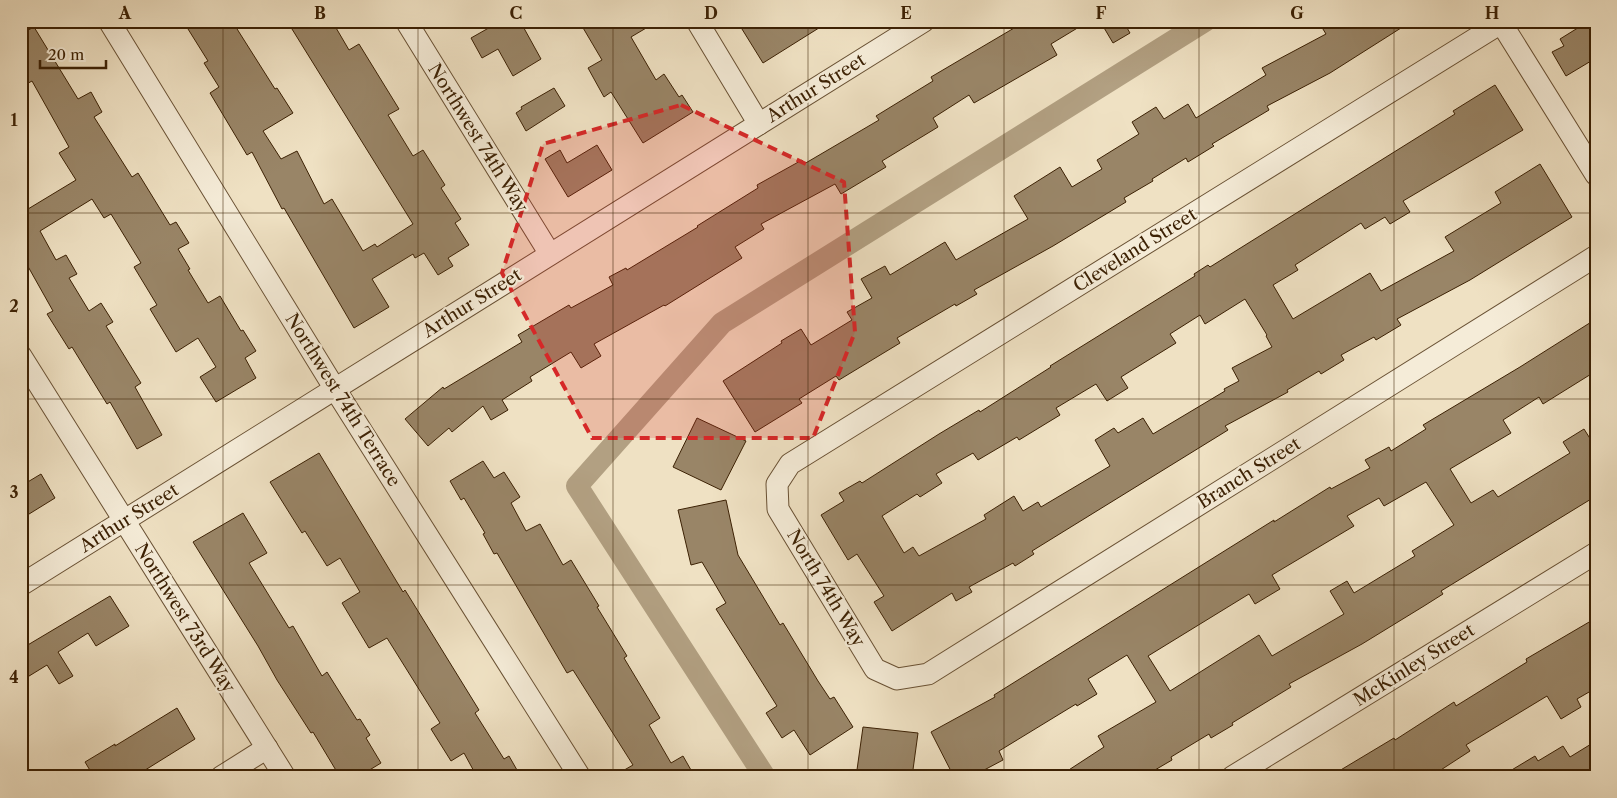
<svg xmlns="http://www.w3.org/2000/svg" width="1617" height="798" font-family="'Libre Caslon Text',serif">
	<rect width="100%" height="100%" fill="#efe1c3"/>
	<filter id="stains"><feTurbulence type="fractalNoise" baseFrequency=".004" numOctaves="4"/><feColorMatrix values="0 0 0 0 .2 0 0 0 0 .09 0 0 0 0 .02 0 0 0 .5 -.17"/></filter>
	<radialGradient id="worn" r=".72"><stop offset=".6" stop-color="#630" stop-opacity="0"/><stop offset="1" stop-color="#630" stop-opacity=".3"/></radialGradient>
	<g fill="none" stroke-linecap="round" stroke-linejoin="round">
		<!-- canal -->
		<polyline stroke="#b2a082" stroke-width="22" points="765,777 577,486 722,323 1205,21"/>
	</g>
	<!-- building -->
	<g fill="#998567" stroke="#3c2104" fill-rule="evenodd">
		<polygon points="183,21 232,21 275,89 277,88 293,113 263,131 281,159 297,151 324,204 332,199 363,251 375,244 377,247 413,224 287,21 332,21 349,50 359,44 399,109 388,115 413,156 423,150 445,185 441,188 461,219 455,223 469,245 448,258 453,266 438,275 424,253 415,258 413,254 372,279 389,307 354,328 284,208 282,209 252,152 247,155 210,93 219,87 204,63 208,61"/>
		<polygon points="501,21 520,21 541,59 513,76 498,49 482,58 471,38"/>
		<polygon points="579,21 658,21 631,37 656,80 664,74 679,97 682,95 693,112 643,143 611,92 604,97 588,68 602,60"/>
		<polygon points="737,21 830,21 763,63"/>
		<polygon points="1026,21 1089,21 1051,44 1057,55 974,103 969,95 933,118 938,127 882,161 886,167 841,194 835,184 761,224 764,229 735,247 742,258 665,306 664,305 594,344 601,356 581,368 571,352 530,377 532,381 502,400 508,410 491,420 483,406 452,432 449,428 428,446 405,419 443,387 444,389 522,342 518,335 569,305 571,308 613,285 609,277 626,268 627,270 698,227 697,226 758,188 757,185 802,160 804,164 879,120 876,116 933,81 931,77"/>
		<polygon points="1100,21 1123,21 1130,33 1113,43"/>
		<polygon points="1318,21 1412,21 1330,73 1267,106 1269,110 1212,144 1214,146 1188,162 1186,158 1152,179 1153,181 1124,198 1126,202 1053,246 974,290 977,294 956,306 955,304 897,338 900,343 839,380 836,376 799,399 802,403 755,432 723,381 782,343 781,341 801,329 811,345 852,320 847,312 872,298 861,279 885,266 890,275 945,242 956,260 1028,219 1014,196 1060,167 1072,187 1102,169 1097,160 1139,134 1132,122 1156,107 1164,119 1188,104 1196,118 1266,75 1262,68 1326,34"/>
		<polygon points="1589,21 1596,21 1596,58 1566,76 1552,52 1564,46 1560,39"/>
		<polygon points="34,27 78,99 91,92 102,112 94,117 132,177 138,173 170,225 176,222 189,243 178,249 190,269 188,270 208,303 220,296 241,331 243,330 256,351 245,358 256,378 216,402 200,377 216,367 198,338 176,352 150,309 157,305 134,267 141,263 111,214 104,218 92,199 40,231 56,260 66,255 77,274 69,278 89,311 101,303 113,322 106,326 141,383 135,387 162,435 137,449 110,402 107,404 72,347 69,349 47,314 53,311 21,254 21,197 28,209 76,180 59,153 69,147 32,81 21,87 21,34"/>
		<path d="M 1495,85 L 1523,130 L 1403,201 L 1410,212 L 1390,224 L 1385,217 L 1365,229 L 1361,223 L 1295,265 L 1298,270 L 1273,285 L 1293,319 L 1370,273 L 1381,291 L 1454,251 L 1445,237 L 1501,203 L 1495,192 L 1540,164 L 1572,217 L 1470,280 L 1397,319 L 1401,325 L 1376,340 L 1374,337 L 1341,355 L 1344,360 L 1321,374 L 1319,371 L 1287,390 L 1288,392 L 1225,426 L 1228,430 L 1032,551 L 1034,554 L 1015,566 L 1013,563 L 969,587 L 972,592 L 956,601 L 952,593 L 892,631 L 874,602 L 884,596 L 857,554 L 848,560 L 821,515 L 844,501 L 839,493 L 860,481 L 862,483 L 939,434 L 979,410 L 980,412 L 1051,367 L 1050,366 L 1195,276 L 1194,274 L 1208,265 L 1210,267 L 1455,114 L 1453,111 ZM 1245,299 L 1267,335 L 1266,336 L 1272,347 L 1232,368 L 1239,381 L 1224,389 L 1225,391 L 1153,434 L 1143,418 L 1118,433 L 1114,428 L 1095,440 L 1110,466 L 1041,507 L 1038,502 L 1023,511 L 1014,496 L 984,515 L 986,519 L 919,556 L 913,547 L 904,553 L 882,516 L 917,494 L 920,497 L 942,483 L 936,474 L 973,453 L 978,460 L 1017,437 L 1019,440 L 1060,415 L 1056,408 L 1096,384 L 1107,401 L 1128,388 L 1121,377 L 1176,343 L 1170,334 L 1200,315 L 1205,324 Z"/>
		<polygon points="554,88 565,106 526,131 516,113 522,109 521,107"/>
		<polygon points="597,145 612,170 568,197 545,159 560,150 567,163"/>
		<path d="M 1596,319 L 1596,371 L 1543,404 L 1539,397 L 1503,420 L 1511,433 L 1450,469 L 1471,503 L 1493,490 L 1498,497 L 1570,453 L 1563,442 L 1584,429 L 1596,448 L 1596,496 L 1441,591 L 1443,594 L 1424,606 L 1362,644 L 1289,684 L 1291,687 L 1232,723 L 1233,725 L 1211,738 L 1209,734 L 1171,757 L 1172,760 L 1143,777 L 1058,777 L 1104,747 L 1098,736 L 1156,702 L 1127,655 L 1088,679 L 1097,694 L 1077,706 L 1076,704 L 999,751 L 1003,760 L 971,777 L 954,777 L 931,732 L 995,697 L 994,695 L 1274,520 L 1274,522 L 1330,487 L 1331,489 L 1370,468 L 1365,460 L 1389,447 L 1391,451 L 1426,429 L 1423,425 L 1520,367 ZM 1426,482 L 1454,525 L 1412,551 L 1415,556 L 1354,593 L 1347,581 L 1330,591 L 1344,614 L 1272,656 L 1259,635 L 1170,691 L 1148,656 L 1249,594 L 1255,604 L 1280,589 L 1272,575 L 1354,526 L 1347,516 L 1379,498 L 1384,506 Z"/>
		<polygon points="697,418 746,441 721,490 673,467"/>
		<polygon points="319,453 403,592 405,590 479,710 475,713 504,759 509,756 521,777 472,777 476,775 464,753 451,761 431,729 440,723 387,638 369,648 342,603 360,592 340,558 327,566 305,531 302,533 270,482"/>
		<polygon points="483,461 494,478 504,472 520,497 511,503 526,531 540,524 563,565 571,560 599,606 597,607 627,656 624,658 660,718 649,725 671,763 683,756 695,777 612,777 633,765 573,670 567,673 497,553 494,554 483,534 485,533 464,498 461,500 450,481"/>
		<polygon points="41,474 55,498 21,519 21,486"/>
		<polygon points="726,500 738,555 780,625 783,623 818,681 830,699 834,697 853,727 810,755 794,730 782,738 766,713 777,706 716,609 726,603 702,562 691,565 678,510"/>
		<polygon points="243,513 267,553 249,563 289,628 293,626 322,676 327,672 357,720 360,719 370,735 366,738 381,763 358,777 340,777 313,732 311,733 277,680 258,646 193,542"/>
		<polygon points="110,596 129,626 96,646 88,633 58,652 73,676 59,684 47,665 21,681 21,649"/>
		<polygon points="1596,618 1596,688 1577,699 1581,707 1561,719 1547,696 1466,745 1470,751 1430,777 1329,777 1394,738 1395,740 1454,702 1456,706 1527,662 1526,659"/>
		<polygon points="177,708 195,739 134,777 94,777 85,762 115,744 115,746"/>
		<polygon points="863,727 918,733 912,777 856,777"/>
		<polygon points="1596,741 1596,777 1500,777 1535,756 1538,761 1563,746 1570,757"/>
	</g>
	<g fill="none" stroke-linecap="round" stroke-linejoin="round">
		<!-- street casing -->
		<g stroke="#695134" stroke-width="23">
			<g id="street">
				<polyline points="109,21 335,389 580,777"/>
				<polyline points="406,21 550,254"/>
				<polyline points="697,21 759,124"/>
				<polyline points="1500,21 1596,175"/>
				<polyline points="1504,21 790,464 777,484 778,509 875,669 897,679 928,674 1596,256"/>
				<polyline points="21,356 285,777"/>
				<polyline points="21,585 924,21"/>
				<polyline points="221,777 267,748"/>
				<polyline points="1232,777 1596,553"/>
			</g>
		</g>
		<!-- street -->
		<use href="#street" stroke="#f5ecd8" stroke-width="21"/>
	</g>
	<!-- marked area -->
	<path fill="#d62828" fill-opacity="0.2" stroke="#d62828" stroke-width="4" stroke-dasharray="10 6" stroke-linejoin="round" d="M 681,105 L 844,182 L 855,332 L 813,438 L 592,438 L 502,273 L 543,144 Z"/>
	<!-- grid -->
	<path fill="none" stroke="#3c2104" stroke-width="1" stroke-opacity="0.55" d="M 223,21 L 223,777M 418,21 L 418,777M 613,21 L 613,777M 808,21 L 808,777M 1004,21 L 1004,777M 1199,21 L 1199,777M 1394,21 L 1394,777M 21,213 L 1596,213M 21,399 L 1596,399M 21,585 L 1596,585"/>
	<g text-anchor="middle" dominant-baseline="central" stroke-width="4.5" stroke-linejoin="round" paint-order="stroke">
		<!-- street labels -->
		<g font-size="18" fill="#3c2104" stroke="#f5ecd8">
			<text transform="translate(816 88) rotate(-32)">Arthur Street</text>
			<text transform="translate(478 138) rotate(58)">Northwest 74th Way</text>
			<text transform="translate(1135 250) rotate(-32)">Cleveland Street</text>
			<text transform="translate(472 303) rotate(-32)">Arthur Street</text>
			<text transform="translate(343 400) rotate(58)">Northwest 74th Terrace</text>
			<text transform="translate(1249 473) rotate(-32)">Branch Street</text>
			<text transform="translate(129 518) rotate(-32)">Arthur Street</text>
			<text transform="translate(826 588) rotate(59)">North 74th Way</text>
			<text transform="translate(185 618) rotate(58)">Northwest 73rd Way</text>
			<text transform="translate(1414 665) rotate(-32)">McKinley Street</text>
		</g>
	</g>
	<!-- margin -->
	<rect width="1617" height="798" fill="none" stroke="#efe1c3" stroke-width="55"/>
	<!-- scale -->
	<path d="M40 60v8h66v-8" fill="none" stroke="#3c2104" stroke-width="2.5"/>
	<text x="48" y="60" font-size="15" fill="#3c2104" stroke="#f5ecd8" stroke-width="4" paint-order="stroke">20 m</text>
	<rect x="28" y="28" width="1562" height="742" fill="none" stroke="#3c2104" stroke-width="2"/>
	<g font-size="16" text-anchor="middle" font-weight="bold" fill="#3c2104">
		<text x="125" y="19">A</text>
		<text x="320" y="19">B</text>
		<text x="516" y="19">C</text>
		<text x="711" y="19">D</text>
		<text x="906" y="19">E</text>
		<text x="1101" y="19">F</text>
		<text x="1297" y="19">G</text>
		<text x="1492" y="19">H</text>
		<text x="14" y="126">1</text>
		<text x="14" y="312">2</text>
		<text x="14" y="498">3</text>
		<text x="14" y="683">4</text>
	</g>
	<rect width="100%" height="100%" filter="url(#stains)"/>
	<rect width="100%" height="100%" fill="url(#worn)"/>
</svg>
